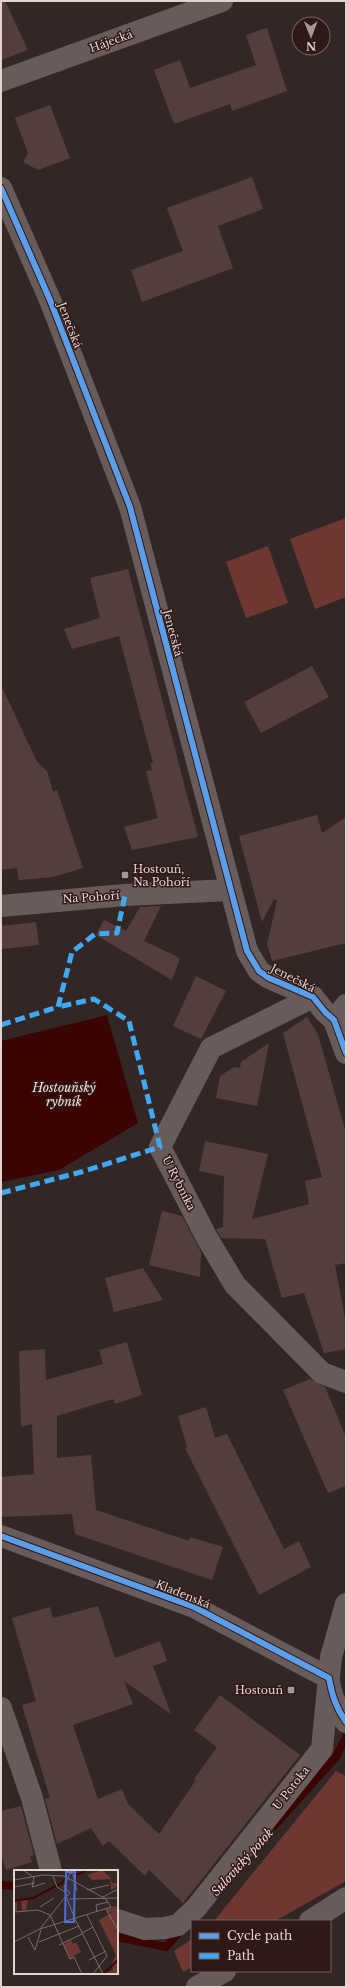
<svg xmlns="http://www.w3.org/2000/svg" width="347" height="1988" font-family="'Libre Baskerville',serif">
	<rect width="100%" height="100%" fill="#332726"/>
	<!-- green -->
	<g fill="#6f3732">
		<polygon points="346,518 346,597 315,609 290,539"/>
		<polygon points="268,546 288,603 246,618 226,562"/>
		<polygon points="336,1771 346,1776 346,1881 275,1921 214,1921"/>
		<polygon points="192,1939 192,1967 183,1972 174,1951"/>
	</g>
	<!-- water -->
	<polygon fill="#3a0403" points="107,1015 138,1123 59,1170 1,1182 1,1041"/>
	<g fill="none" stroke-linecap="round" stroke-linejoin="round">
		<!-- stream -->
		<g stroke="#3a0403" stroke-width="8">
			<polyline points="274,1826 336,1757 346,1737"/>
			<polyline points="1,1885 15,1886"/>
			<polyline points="117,1937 166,1947 181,1930"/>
		</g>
	</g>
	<!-- building -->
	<g fill="#543e3d">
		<polygon points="1,1 5,1 28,50 1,60"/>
		<polygon points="267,28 287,91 232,111 230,104 174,124 154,70 180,60 190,88 256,65 246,35"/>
		<polygon points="50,105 70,158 38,170 23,162 28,153 15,118"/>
		<polygon points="252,177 263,209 218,226 233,268 142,302 131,270 183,251 167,208"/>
		<polygon points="128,569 198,837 132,850 124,827 158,818 146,771 152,770 150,763 153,763 119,636 72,649 64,629 100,618 90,578"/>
		<polygon points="312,666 329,697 261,733 244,702"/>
		<polygon points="1,685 37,762 47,771 53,792 57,790 83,868 53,877 19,880 17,868 1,870"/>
		<polygon points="317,815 322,833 346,817 346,943 272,961 267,944 277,901 274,899 262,922 239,836"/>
		<polygon points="161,906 144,941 180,958 172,980 96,935 104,920 126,931 140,907"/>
		<polygon points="36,922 39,945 1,949 1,926"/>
		<polygon points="196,976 226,991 201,1039 173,1026"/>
		<polygon points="307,1017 318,1034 346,1133 346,1263 335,1265 346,1323 346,1349 324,1353 304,1293 282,1298 265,1239 221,1238 216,1229 223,1227 224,1176 199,1171 205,1141 268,1154 252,1219 309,1204 305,1181 322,1177 283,1033"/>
		<polygon points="269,1043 257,1106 216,1098 220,1076 234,1067 240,1068 241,1062"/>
		<polygon points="162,1211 182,1216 201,1252 200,1277 149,1265"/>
		<polygon points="143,1268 163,1300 114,1312 105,1278"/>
		<polygon points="127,1342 142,1395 115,1404 113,1399 57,1416 57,1458 91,1455 96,1510 189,1541 190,1537 223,1547 212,1580 75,1534 72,1514 1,1517 1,1477 34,1474 32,1424 21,1427 19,1351 45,1349 46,1380 103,1364 99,1350"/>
		<polygon points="310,1379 325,1387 346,1437 346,1486 328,1493 283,1390"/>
		<polygon points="206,1407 215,1438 227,1434 284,1549 299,1541 311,1567 259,1595 185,1448 187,1447 178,1416"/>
		<polygon points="98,1606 115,1658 160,1641 167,1661 153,1666 171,1714 124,1681 133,1704 73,1725 98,1799 122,1789 128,1804 159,1834 196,1780 194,1779 217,1747 194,1730 220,1695 300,1755 183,1903 149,1870 145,1876 109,1841 103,1846 91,1828 57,1844 45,1799 50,1798 22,1705 36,1701 12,1618 50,1607 53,1618"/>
		<polygon points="21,1806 34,1855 30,1856 32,1862 6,1870 1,1854 1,1811"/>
	</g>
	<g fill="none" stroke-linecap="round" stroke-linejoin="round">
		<!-- minor -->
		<g stroke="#695b59" stroke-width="22">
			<polyline points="1,81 222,1"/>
			<polyline points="1,188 50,300 130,507 247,951 259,971 269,978 313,997 325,1012 334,1020 346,1053"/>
			<polyline points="1,906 125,895 230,890"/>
			<polyline points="313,997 211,1048 160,1147 207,1238 235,1285 322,1373 346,1382"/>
			<polyline points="334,1020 346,1005"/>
			<polyline points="1,1536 194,1607 329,1678"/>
			<path d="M 330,1687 C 333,1701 338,1711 346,1722"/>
			<polyline points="1,1708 32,1798 51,1871"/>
			<polyline points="117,1920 145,1929 165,1928 178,1925 196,1908 322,1749 331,1657 346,1604"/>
			<polyline points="310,1921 346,1898"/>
			<polyline points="197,1987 225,1971"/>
		</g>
		<!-- quiet -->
		<g stroke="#3fa9f5" stroke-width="5" stroke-dasharray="10 5" stroke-linecap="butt">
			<polyline points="1,1025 58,1007 72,952 95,934 117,933 125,895"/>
			<polyline points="1,1193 81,1172 160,1147 129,1021 94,999 58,1007"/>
		</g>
		<!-- cycleway casing -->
		<g stroke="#2f1917" stroke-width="8">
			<g id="cycleway">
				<polyline points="1,188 50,300 130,507 247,951 259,971 269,978 313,997 325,1012 334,1020 346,1053"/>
				<path d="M 1,1536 L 194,1607 L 329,1678 C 332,1695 336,1708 346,1722"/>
			</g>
		</g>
		<!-- cycleway -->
		<use href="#cycleway" stroke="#5a9eea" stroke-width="6"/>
	</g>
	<!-- markers -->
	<g fill="#a59795" stroke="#2f1917" stroke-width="1.5">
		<rect x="121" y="871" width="8" height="8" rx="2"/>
		<rect x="287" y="1686" width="8" height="8" rx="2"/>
	</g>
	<g text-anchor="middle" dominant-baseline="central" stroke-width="3" stroke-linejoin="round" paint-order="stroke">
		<!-- street labels -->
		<g font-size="11" fill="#e2d3d1" stroke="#2f1917">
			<text transform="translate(111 41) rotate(-20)">Hájecká</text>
			<text transform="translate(70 325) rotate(69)">Jenečská</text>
			<text transform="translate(173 633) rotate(75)">Jenečská</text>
			<text transform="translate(91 897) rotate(-4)">Na Pohoří</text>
			<text transform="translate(293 978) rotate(27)">Jenečská</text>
			<text transform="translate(179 1183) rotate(63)">U Rybníka</text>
			<text transform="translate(183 1594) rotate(22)">Kladenská</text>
			<text transform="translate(291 1788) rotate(-52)">U Potoka</text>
		</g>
		<!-- poi labels -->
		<g font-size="11" fill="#e2d3d1" stroke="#2f1917" text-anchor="start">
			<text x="133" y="869">Hostouň,<tspan x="133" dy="13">Na Pohoří</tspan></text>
			<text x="283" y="1690" text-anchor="end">Hostouň</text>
		</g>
		<!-- water labels -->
		<g font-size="12" font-style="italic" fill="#f4dad6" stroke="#2f1917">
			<text x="64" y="1087">Hostouňský<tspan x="64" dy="14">rybník</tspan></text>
			<text transform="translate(242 1862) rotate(-48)">Sulovický potok</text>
		</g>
	</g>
	<!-- overview -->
	<g transform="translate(14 1870)">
		<rect width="104" height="104" fill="#332726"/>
		<path d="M 88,0 L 96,7 L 98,13 L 104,13 L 104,16 L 97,20 L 96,9 L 78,10 L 73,5 ZM 14,28 L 12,40 L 8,41 L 7,31 L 3,32 L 3,41 L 0,41 L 0,30 ZM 101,36 L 104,38 L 104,104 L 90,104 L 99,100 L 98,94 L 102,85 L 85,50 L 100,41 L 94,43 L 92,39 ZM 57,70 L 59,74 L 62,72 L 67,82 L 56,88 L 49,75 Z" fill="#6f3732"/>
		<path fill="none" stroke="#3a0403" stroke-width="2" d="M 59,4 L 65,4 L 72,0M 0,31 L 19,28 L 48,13 L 52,7M 89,104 L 104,90"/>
		<path fill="none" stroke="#796c6a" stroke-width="1" d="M 9,0 L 19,7M 39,6 L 43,17 L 51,22M 20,7 L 18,17 L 31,13M 0,10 L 29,5 L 50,6M 50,16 L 56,23 L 53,26M 0,17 L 21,13M 73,20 L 95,15M 63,21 L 59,4 L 56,3 L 50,17 L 52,26 L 61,49 L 89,104M 89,27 L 104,19M 55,29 L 104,28M 26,37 L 40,28M 92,39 L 104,60M 0,42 L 24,40 L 36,45 L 56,89 L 60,87 L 68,104M 83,42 L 82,35 L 94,32M 73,45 L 93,86 L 79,104M 26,59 L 97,37 L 92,29 L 50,6M 68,63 L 79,57M 14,67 L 21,80 L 27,60M 0,72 L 26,59 L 52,26M 25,72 L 65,56M 45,75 L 68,64M 75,90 L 92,81"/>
		<path fill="#4e6fd6" fill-opacity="0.15" stroke="#4e6fd6" stroke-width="2" d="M 52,2 L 61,2 L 60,52 L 51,52 Z"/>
		<rect width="104" height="104" fill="none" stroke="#e2d3d1" stroke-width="2"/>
	</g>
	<!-- border -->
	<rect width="347" height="1988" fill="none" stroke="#e2d3d1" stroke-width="4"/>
	<!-- legend -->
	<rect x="191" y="1920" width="140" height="52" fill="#2f1917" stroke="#776361"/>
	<rect x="199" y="1933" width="20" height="6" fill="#5a9eea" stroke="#776361"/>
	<text x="227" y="1940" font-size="12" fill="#e2d3d1">Cycle path</text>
	<rect x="199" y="1953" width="20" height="6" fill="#3fa9f5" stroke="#776361"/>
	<text x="227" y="1960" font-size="12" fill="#e2d3d1">Path</text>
	<!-- north arrow -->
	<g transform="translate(311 36) rotate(179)"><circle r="19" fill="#2f1917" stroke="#776361"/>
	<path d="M0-3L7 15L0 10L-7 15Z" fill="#a59795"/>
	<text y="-6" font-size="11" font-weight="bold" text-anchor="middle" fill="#e2d3d1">N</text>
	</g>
</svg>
